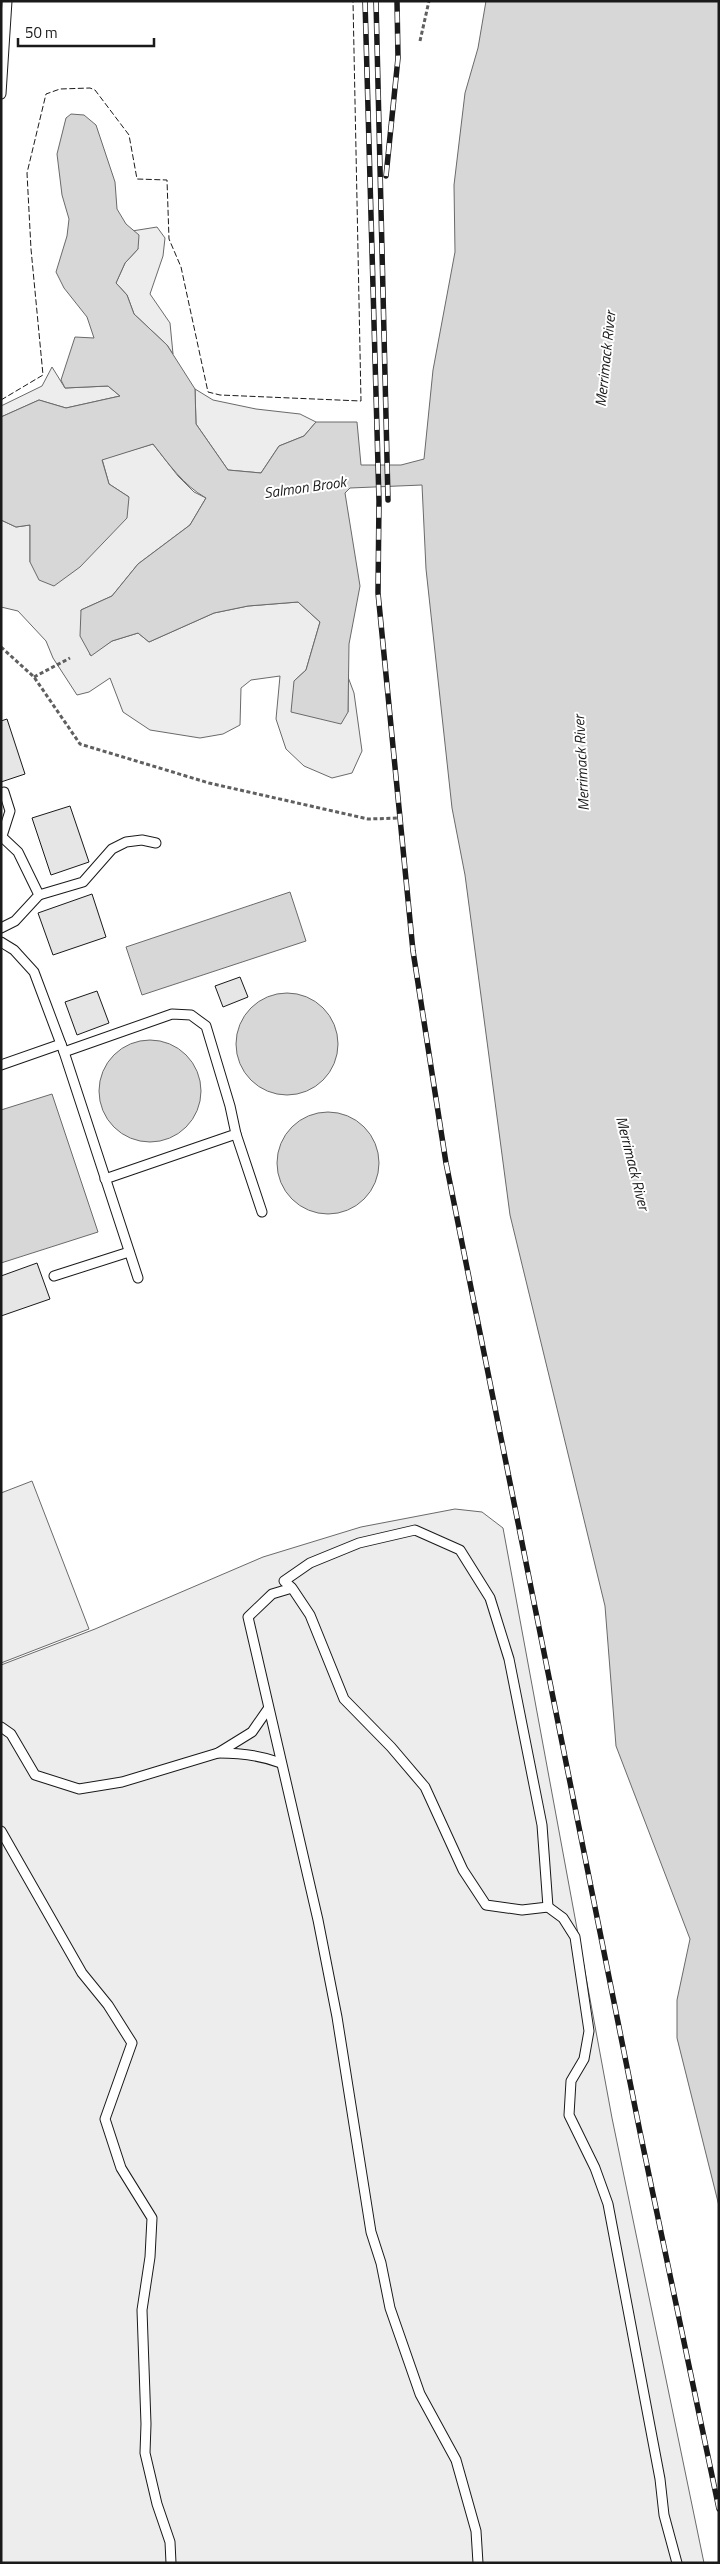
<svg xmlns="http://www.w3.org/2000/svg" width="720" height="2564" font-family="'Titillium Web',sans-serif">
	<rect width="100%" height="100%" fill="#fff"/>
	<!-- built -->
	<g fill="#ededed" stroke="#6a6a6a">
		<polygon points="157,227 165,238 163,256 150,294 170,323 173,354 167,345 134,314 127,295 116,283 125,263 138,249 132,231"/>
		<polygon points="52,367 65,388 108,386 120,396 66,408 39,400 1,417 1,406 42,386"/>
		<polygon points="195,389 213,400 256,409 300,414 316,422 304,436 279,446 261,473 228,470 196,424"/>
		<polygon points="153,444 178,476 194,492 206,498 190,525 138,564 112,596 81,610 90,655 112,641 138,633 149,642 214,613 248,606 298,602 320,622 306,670 294,681 348,712 348,677 354,693 362,751 352,773 332,778 304,766 286,749 276,719 280,676 251,680 241,688 240,725 223,734 200,738 150,730 123,712 110,678 89,692 77,695 53,658 46,641 18,611 1,607 1,520 16,527 30,525 30,562 129,497 109,484 102,459"/>
		<polygon points="32,1481 89,1629 1,1663 1,1493"/>
		<polygon points="455,1509 482,1512 503,1528 612,2118 704,2563 1,2563 1,1665 95,1629 263,1557 361,1527"/>
	</g>
	<!-- water -->
	<g fill="#d7d7d7" stroke="#6a6a6a">
		<path d="M 486,1 L 719,1 L 719,2206 L 677,2038 L 677,2000 L 690,1939 L 616,1746 L 605,1606 L 510,1215 L 465,875 L 452,808 L 426,569 L 422,485 L 350,488 L 345,493 L 360,586 L 349,644 L 348,712 L 341,724 L 291,712 L 294,681 L 306,670 L 320,622 L 298,602 L 248,606 L 214,613 L 149,642 L 138,633 L 112,641 L 91,656 L 80,636 L 81,610 L 112,596 L 138,564 L 190,525 L 206,498 C 183,485 169,464 153,444 L 102,460 L 109,484 L 129,497 L 127,518 L 80,567 L 54,586 L 39,580 L 30,562 L 30,525 L 16,527 L 1,520 L 1,417 L 39,400 L 66,408 L 120,396 L 108,386 L 65,388 L 61,380 L 75,337 L 94,338 L 87,317 L 64,288 L 56,272 L 67,236 L 69,219 L 62,195 L 57,154 L 66,118 L 71,114 L 84,115 L 96,125 L 115,182 L 117,209 L 126,224 L 139,235 L 138,249 L 125,263 L 116,283 L 127,295 L 134,314 L 167,345 L 195,389 L 196,424 L 228,470 L 261,473 L 279,446 L 304,436 L 316,422 L 357,422 L 361,465 L 401,465 L 424,459 L 433,370 L 455,252 L 454,185 L 465,93 L 478,48 Z"/>
		<polygon points="290,892 306,941 142,995 126,947"/>
		<circle cx="287" cy="1044" r="51"/>
		<circle cx="150" cy="1091" r="51"/>
		<polygon points="52,1094 98,1232 1,1263 1,1110"/>
		<circle cx="328" cy="1163" r="51"/>
	</g>
	<!-- building -->
	<g fill="#e6e6e6" stroke="#1a1a1a">
		<polygon points="7,719 25,774 1,782 1,721"/>
		<polygon points="70,806 89,862 51,875 32,818"/>
		<polygon points="92,894 106,937 53,955 38,913"/>
		<polygon points="240,977 248,997 223,1007 215,986"/>
		<polygon points="97,991 109,1023 77,1035 65,1002"/>
		<polygon points="37,1263 50,1299 1,1316 1,1276"/>
	</g>
	<g fill="none" stroke-linecap="round" stroke-linejoin="round">
		<!-- lane casing -->
		<g stroke="#1a1a1a" stroke-width="11">
			<g id="lane">
				<polyline points="1,94 7,1"/>
				<polyline points="1,836 18,852 39,895 15,921 1,928"/>
				<polyline points="2,836 10,811 4,792"/>
				<polyline points="39,895 83,882 112,849 126,842 142,840 156,843"/>
				<polyline points="1,942 14,950 34,972 64,1052 138,1278"/>
				<polyline points="64,1052 172,1014 191,1015 206,1026 230,1106 236,1134 105,1179"/>
				<polyline points="1,1065 61,1044"/>
				<polyline points="236,1134 262,1212"/>
				<polyline points="54,1276 129,1252"/>
				<polyline points="292,1588 284,1581 310,1563 359,1543 415,1530 460,1550 490,1598 509,1659 542,1825 548,1907 522,1910 486,1905 463,1870 425,1787 391,1747 344,1699 310,1615 292,1588 272,1594 248,1617 318,1920 337,2017 371,2232 381,2263 390,2308 420,2394 456,2460 476,2531 478,2563"/>
				<polyline points="1,1727 11,1734 35,1775 79,1789 122,1782 218,1753 252,1732 268,1709"/>
				<path d="M 218,1753 C 241,1753 260,1755 281,1763"/>
				<polyline points="1,1831 82,1973 108,2005 132,2043 105,2119 121,2168 152,2218 150,2257 142,2310 146,2424 145,2453 157,2504 170,2542 171,2563"/>
				<polyline points="548,1907 563,1918 575,1937 589,2031 584,2059 571,2081 569,2115 595,2168 608,2204 660,2479 664,2515 677,2563"/>
			</g>
		</g>
		<!-- path -->
		<g stroke="#5f5f5f" stroke-width="3" stroke-dasharray="4 2.5" stroke-linecap="butt">
			<polyline points="420,41 429,1"/>
			<polyline points="1,647 34,677 80,744 209,783 368,819 400,818"/>
			<polyline points="34,677 70,658"/>
		</g>
		<!-- lane -->
		<use href="#lane" stroke="#fff" stroke-width="9"/>
		<!-- rail casing -->
		<g stroke="#1a1a1a" stroke-width="5.5">
			<g id="rail">
				<polyline points="365,1 379,501 378,593 413,951 446,1163 640,2132 719,2509"/>
				<polyline points="376,1 388,500"/>
				<polyline points="386,176 398,58 397,1"/>
			</g>
		</g>
		<!-- rail -->
		<use href="#rail" stroke="#fff" stroke-width="4" stroke-dasharray="11" stroke-linecap="butt"/>
		<!-- fence -->
		<polyline stroke="#1a1a1a" stroke-width="1" stroke-dasharray="6 2.5" stroke-linecap="butt" points="1,400 43,375 31,249 27,173 46,94 60,89 90,88 95,90 129,135 137,179 167,180 169,239 181,267 208,392 220,395 361,401 353,1"/>
	</g>
	<g text-anchor="middle" dominant-baseline="central" stroke-width="4" stroke-linejoin="round" paint-order="stroke">
		<!-- water labels -->
		<g font-size="15" font-style="italic" fill="#1a1a1a" stroke="#fff">
			<text transform="translate(605 359) rotate(-84)">Merrimack River</text>
			<text transform="translate(305 487) rotate(-8)">Salmon Brook</text>
			<text transform="translate(581 763) rotate(-93)">Merrimack River</text>
			<text transform="translate(633 1163) rotate(76)">Merrimack River</text>
		</g>
	</g>
	<!-- border -->
	<rect width="720" height="2564" fill="none" stroke="#1a1a1a" stroke-width="5"/>
	<!-- scale -->
	<path d="M18 38v8h136v-8" fill="none" stroke="#1a1a1a" stroke-width="2.5"/>
	<text x="25" y="38" font-size="15" fill="#1a1a1a" stroke="#ffffff" stroke-width="4" paint-order="stroke">50 m</text>
</svg>
